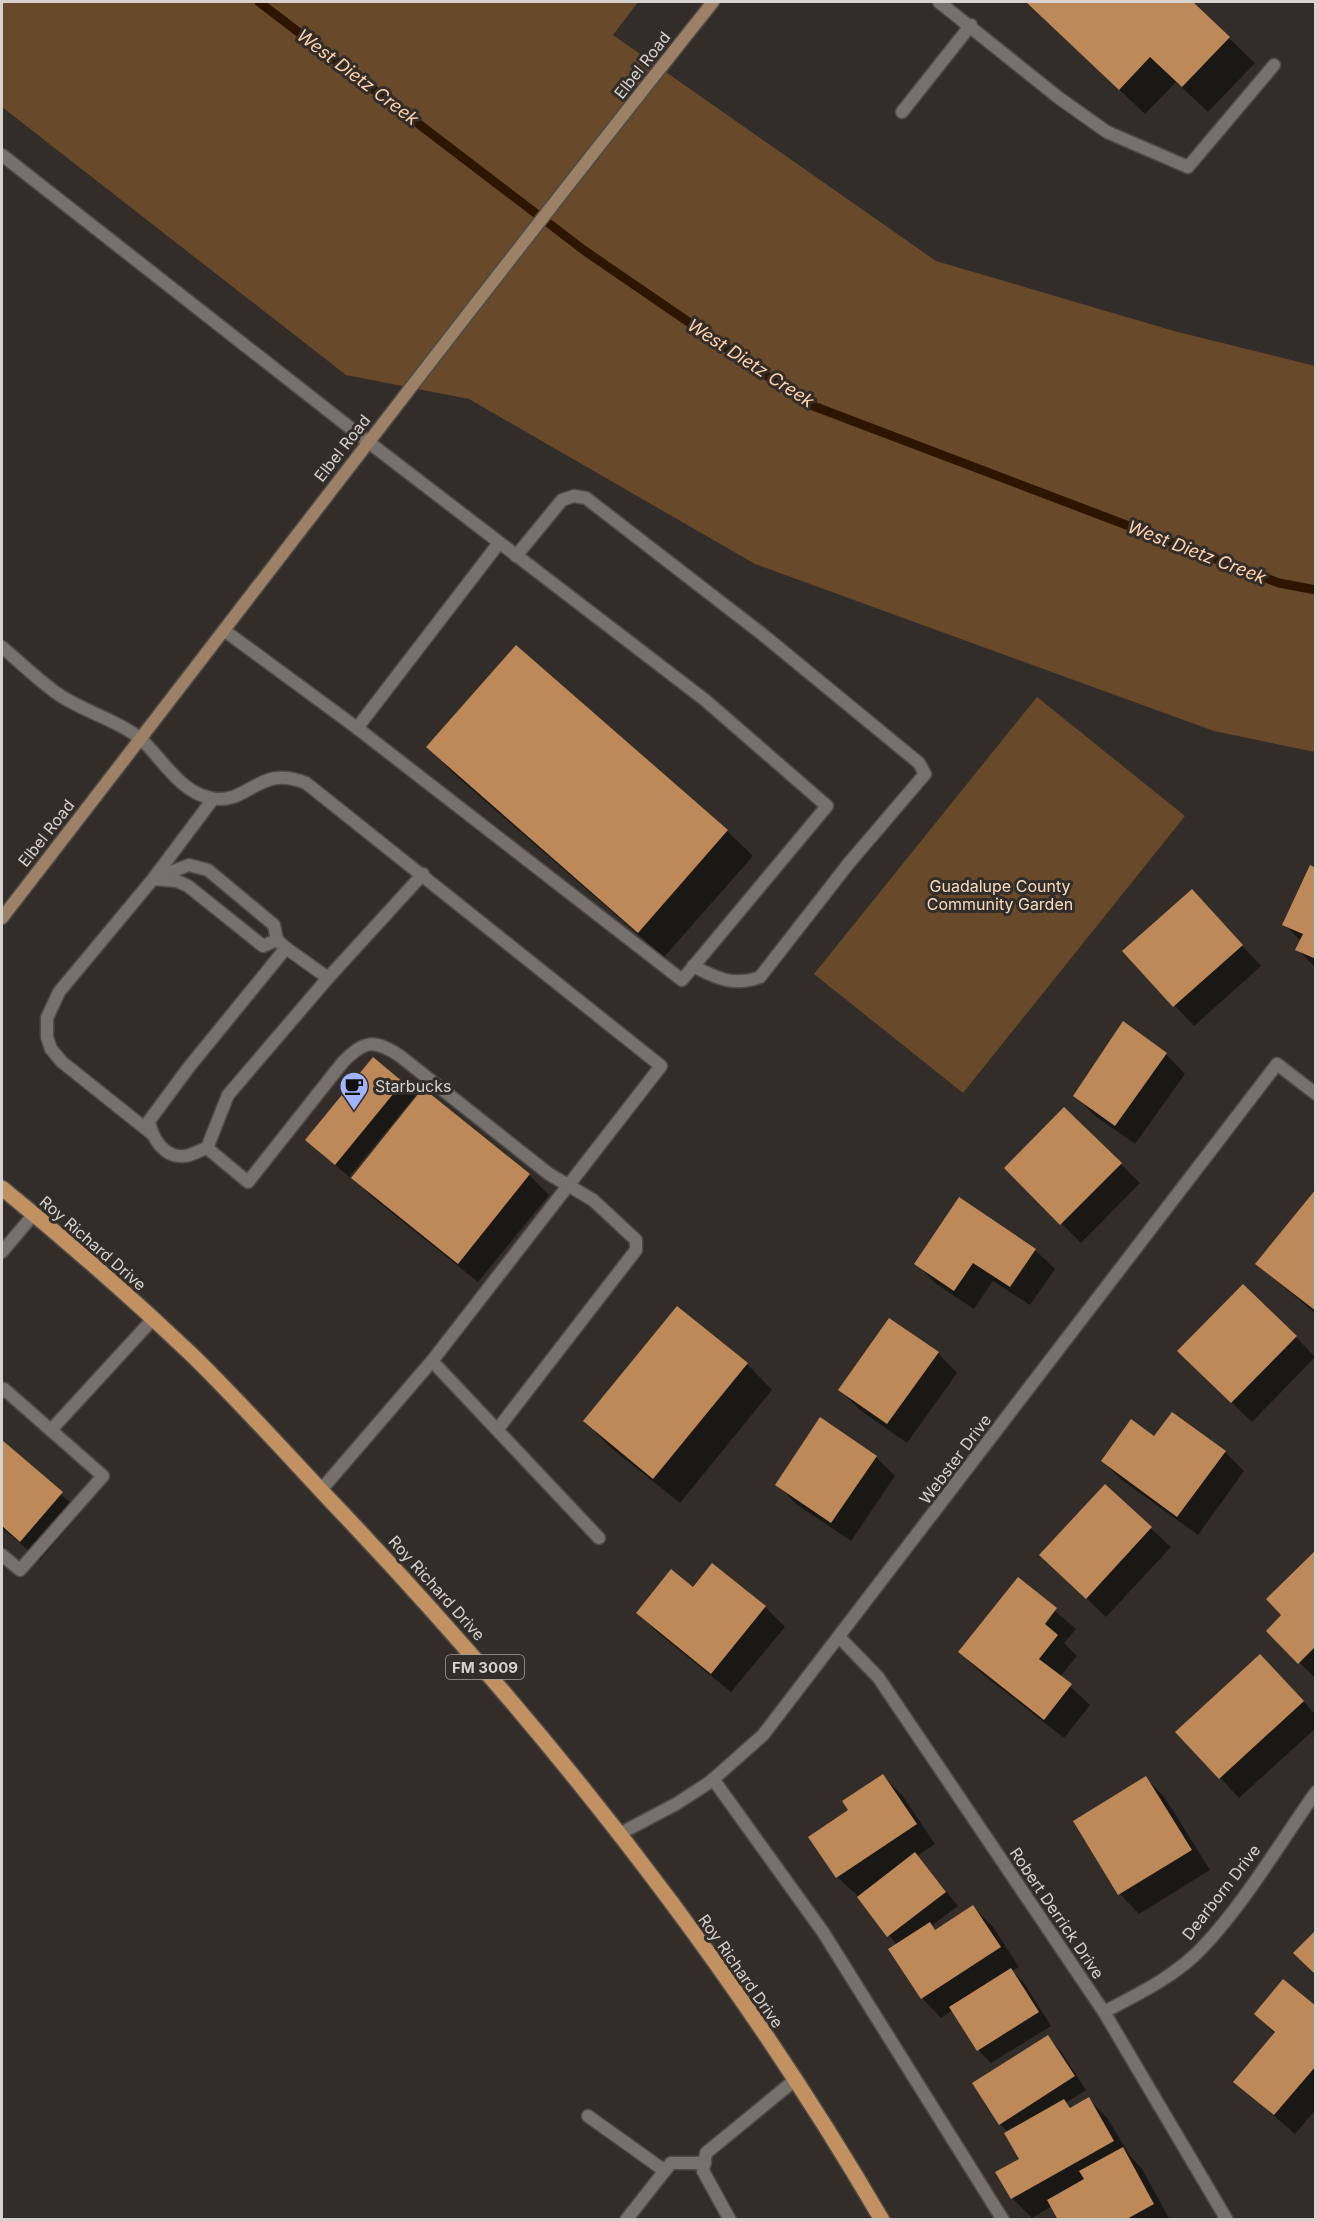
<svg xmlns="http://www.w3.org/2000/svg" width="1317" height="2221" font-family="Inter,sans-serif">
	<rect width="100%" height="100%" fill="#322d29"/>
	<!-- green -->
	<g fill="#68492a">
		<polygon points="2,2 638,2 613,35 936,261 1174,331 1315,366 1315,752 1214,731 755,564 469,399 346,375 2,107"/>
		<polygon points="1037,697 1185,816 963,1093 814,974"/>
	</g>
	<!-- shadow -->
	<g fill="#0007">
		<polygon points="1027,2 1191,2 1255,63 1208,112 1176,82 1145,114"/>
		<polygon points="428,747 727,831 753,856 664,957 453,773"/>
		<polygon points="1316,869 1316,968 1297,949 1301,941 1284,924"/>
		<polygon points="1192,891 1261,966 1194,1026 1124,951"/>
		<polygon points="1166,1054 1185,1074 1135,1144 1094,1115 1075,1095"/>
		<polygon points="373,1059 415,1096 349,1177 307,1140"/>
		<polygon points="424,1090 529,1175 549,1195 478,1282 372,1197 353,1178"/>
		<polygon points="1064,1109 1140,1183 1081,1243 1006,1168"/>
		<polygon points="1316,1191 1316,1314 1257,1264"/>
		<polygon points="1035,1250 1055,1269 1030,1305 993,1281 974,1309 935,1283 916,1263"/>
		<polygon points="1296,1337 1315,1357 1252,1422 1199,1371"/>
		<polygon points="938,1353 957,1373 907,1443 860,1410 840,1390"/>
		<polygon points="747,1364 772,1390 680,1503 610,1447 585,1421"/>
		<polygon points="1155,1438 1225,1452 1244,1471 1198,1535 1122,1480 1102,1461"/>
		<polygon points="2,1442 81,1512 40,1560 2,1528"/>
		<polygon points="876,1457 895,1476 851,1541 796,1504 777,1484"/>
		<polygon points="1105,1486 1171,1547 1106,1617 1041,1555"/>
		<polygon points="1316,1552 1316,1679 1268,1631 1283,1615"/>
		<polygon points="712,1565 765,1607 785,1627 731,1692 657,1632 638,1613 693,1589"/>
		<polygon points="1018,1579 1076,1629 1064,1643 1077,1656 1060,1677 1090,1705 1064,1738 980,1672 960,1652"/>
		<polygon points="1280,1676 1316,1715 1316,1728 1239,1798 1178,1732"/>
		<polygon points="882,1775 902,1795 935,1844 917,1856 958,1906 931,1926 937,1931 973,1907 993,1927 1019,1967 1012,1971 1024,1983 1051,2026 991,2063 978,2050 953,2010 941,2018 922,1998 890,1950 897,1945 858,1896 837,1877 810,1837 850,1810"/>
		<polygon points="1146,1778 1165,1798 1210,1870 1139,1914 1120,1894 1075,1822"/>
		<polygon points="1316,2008 1316,2109 1295,2134 1235,2082 1275,2034 1256,2014"/>
		<polygon points="1047,2037 1060,2050 1086,2090 1066,2103 1072,2108 1089,2099 1108,2119 1130,2156 1142,2169 1170,2220 1060,2220 1052,2206 1032,2218 1012,2198 1021,2159 1008,2132 1000,2124"/>
	</g>
	<g fill="none" stroke-linecap="round" stroke-linejoin="round">
		<!-- stream -->
		<polyline stroke="#2d1500" stroke-width="9" points="259,2 585,251 808,404 1279,583 1316,590"/>
	</g>
	<!-- building -->
	<g fill="#be8958">
		<polygon points="1026,2 1193,2 1230,37 1182,87 1150,57 1119,90"/>
		<polygon points="516,645 728,830 638,933 426,747"/>
		<polygon points="1310,865 1316,868 1316,959 1295,950 1303,934 1282,925"/>
		<polygon points="1192,889 1243,945 1173,1007 1122,951"/>
		<polygon points="1123,1021 1167,1053 1115,1126 1073,1096"/>
		<polygon points="373,1057 403,1082 335,1165 305,1140"/>
		<polygon points="423,1088 530,1174 458,1264 351,1178"/>
		<polygon points="1064,1107 1122,1163 1060,1225 1004,1168"/>
		<polygon points="1316,1189 1316,1311 1255,1264"/>
		<polygon points="959,1197 1036,1249 1010,1287 973,1263 954,1291 914,1264"/>
		<polygon points="1243,1284 1297,1336 1231,1403 1177,1351"/>
		<polygon points="677,1306 748,1363 653,1479 583,1421"/>
		<polygon points="889,1318 939,1352 887,1424 838,1390"/>
		<polygon points="1172,1412 1226,1451 1177,1517 1101,1461 1131,1419 1154,1436"/>
		<polygon points="820,1417 877,1456 831,1523 775,1485"/>
		<polygon points="2,1440 63,1492 20,1542 2,1526"/>
		<polygon points="1105,1484 1152,1527 1086,1599 1039,1555"/>
		<polygon points="1316,1550 1316,1646 1298,1664 1266,1631 1281,1615 1266,1599"/>
		<polygon points="712,1563 766,1606 711,1674 636,1613 671,1569 693,1587"/>
		<polygon points="1018,1577 1057,1608 1045,1624 1058,1635 1039,1659 1072,1684 1044,1720 958,1652"/>
		<polygon points="1260,1654 1304,1701 1219,1779 1175,1732"/>
		<polygon points="883,1774 917,1824 836,1878 808,1837 848,1810 842,1801"/>
		<polygon points="1146,1776 1192,1850 1118,1895 1073,1821"/>
		<polygon points="915,1852 946,1892 887,1937 857,1897"/>
		<polygon points="973,1905 1001,1947 921,1999 888,1949 930,1922 935,1930"/>
		<polygon points="1316,1930 1316,1975 1293,1953"/>
		<polygon points="1011,1968 1039,2012 977,2051 949,2007"/>
		<polygon points="1283,1979 1316,2006 1316,2066 1274,2115 1233,2082 1275,2032 1254,2014"/>
		<polygon points="1048,2035 1075,2076 999,2125 972,2083"/>
		<polygon points="1089,2097 1114,2141 1011,2199 995,2172 1019,2159 1004,2133 1064,2099 1070,2108"/>
		<polygon points="1123,2147 1154,2204 1125,2220 1058,2220 1047,2200 1084,2179 1079,2171"/>
	</g>
	<g fill="none" stroke-linecap="round" stroke-linejoin="round">
		<!-- lane casing -->
		<g stroke="#4e4b47" stroke-width="15">
			<g id="lane">
				<polyline points="939,2 1059,98 1107,132 1188,167 1274,65"/>
				<polyline points="902,112 971,25"/>
				<polyline points="2,155 367,441 705,700 827,806 682,980 357,728 225,631"/>
				<path d="M 516,556 L 562,500 L 574,496 L 586,498 L 762,634 L 919,763 L 925,774 L 849,863 L 760,977 C 734,987 716,978 693,966"/>
				<path d="M 2,647 C 20,662 38,680 58,694 C 82,711 120,721 142,740 C 163,760 181,793 211,798 C 249,806 258,763 306,783 L 661,1066 L 432,1361 L 321,1490"/>
				<polyline points="357,728 499,543"/>
				<path d="M 423,874 L 328,978 L 228,1095 L 207,1148 L 248,1182 L 343,1062 C 365,1040 374,1039 400,1056 L 549,1174 L 593,1200 L 636,1240 L 636,1250 L 497,1430"/>
				<polyline points="155,878 189,865 208,870 274,925 277,940 286,948"/>
				<polyline points="154,879 177,881 188,886 263,946 277,940"/>
				<polyline points="151,1133 62,1062 51,1049 47,1037 47,1018 59,992 153,879 213,799"/>
				<path d="M 207,1148 C 200,1150 191,1156 184,1156 C 164,1158 152,1138 149,1121 L 189,1067 L 286,948 L 328,978"/>
				<polyline points="2,1252 34,1214"/>
				<polyline points="432,1361 599,1538"/>
				<polyline points="2,1392 4,1389 103,1476 20,1570 2,1555"/>
				<polyline points="51,1430 153,1319"/>
				<polyline points="713,1779 823,1932 1003,2220"/>
				<polyline points="588,2116 665,2171"/>
				<polyline points="626,2220 671,2163 705,2163"/>
				<polyline points="730,2220 703,2171 706,2153 795,2080"/>
			</g>
		</g>
		<!-- street casing -->
		<g stroke="#4e4b47" stroke-width="15">
			<g id="street">
				<polyline points="840,1638 878,1677 1104,2012 1227,2220"/>
				<polyline points="621,1833 676,1804 710,1782 763,1735 1277,1064 1316,1094"/>
				<path d="M 1104,2012 C 1138,1994 1174,1977 1201,1949 C 1245,1903 1279,1844 1316,1792"/>
			</g>
		</g>
		<!-- secondary casing -->
		<g stroke="#4e4b47" stroke-width="15">
			<path id="secondary" d="M 2,918 C 239,612 472,304 713,2"/>
		</g>
		<!-- primary casing -->
		<g stroke="#4e4b47" stroke-width="18">
			<path id="primary" d="M 2,1188 C 67,1241 131,1297 192,1355 C 239,1401 284,1451 329,1499 C 538,1718 729,1957 882,2220"/>
		</g>
		<!-- lane -->
		<use href="#lane" stroke="#76716c" stroke-width="12"/>
		<!-- street -->
		<use href="#street" stroke="#76716c" stroke-width="12"/>
		<!-- secondary -->
		<use href="#secondary" stroke="#9c8166" stroke-width="12"/>
		<!-- primary -->
		<use href="#primary" stroke="#c29161" stroke-width="15"/>
	</g>
	<!-- icons -->
	<defs>
		<g id="cafe-pin" transform="scale(1.5)"><path d="M0 17L-7.5 6A9.5 9.5 0 1 1 7.5 6Z" fill="#a1b3fd" stroke="#322d29"/><path d="M-5.5-4.5H6V0H3Q3 3.5 0 3.5H-2.5Q-5.5 3.5-5.5 0ZM3-3.2v2h1.7v-2ZM-6 4.5H4V6H-6Z" fill="#111"/></g>
	</defs>
	<g fill-rule="evenodd">
		<use href="#cafe-pin" x="354" y="1086"/>
	</g>
	<g text-anchor="middle" dominant-baseline="central" stroke-width="6" stroke-linejoin="round" paint-order="stroke">
		<!-- shield labels -->
		<rect fill="#322d29" stroke="#a4a09d" stroke-width="1.5" x="446" y="1655" width="78" height="24" rx="4.5"/>
		<g font-size="15" font-weight="bold" fill="#d5d2cf">
			<text x="485" y="1667">FM 3009</text>
		</g>
		<!-- street labels -->
		<g font-size="16" fill="#d5d2cf" stroke="#322d29">
			<text transform="translate(642 65) rotate(-52)">Elbel Road</text>
			<text transform="translate(342 448) rotate(-52)">Elbel Road</text>
			<text transform="translate(46 833) rotate(-52)">Elbel Road</text>
			<text transform="translate(93 1243) rotate(41)">Roy Richard Drive</text>
			<text transform="translate(955 1459) rotate(-53)">Webster Drive</text>
			<text transform="translate(437 1588) rotate(48)">Roy Richard Drive</text>
			<text transform="translate(1221 1892) rotate(-52)">Dearborn Drive</text>
			<text transform="translate(1057 1913) rotate(56)">Robert Derrick Drive</text>
			<text transform="translate(741 1971) rotate(55)">Roy Richard Drive</text>
		</g>
		<!-- park labels -->
		<g font-size="16" fill="#f9dbc0" stroke="#322d29">
			<text x="1000" y="886">Guadalupe County<tspan x="1000" dy="18">Community Garden</tspan></text>
		</g>
		<!-- poi labels -->
		<g font-size="16" fill="#d5d2cf" stroke="#322d29" text-anchor="start">
			<text x="375" y="1086">Starbucks</text>
		</g>
		<!-- water labels -->
		<g font-size="18" font-style="italic" fill="#fed2aa" stroke="#322d29">
			<text transform="translate(358 77) rotate(37)">West Dietz Creek</text>
			<text transform="translate(751 363) rotate(33)">West Dietz Creek</text>
			<text transform="translate(1197 552) rotate(21)">West Dietz Creek</text>
		</g>
	</g>
	<!-- border -->
	<rect width="1317" height="2221" fill="none" stroke="#d5d2cf" stroke-width="6"/>
</svg>
